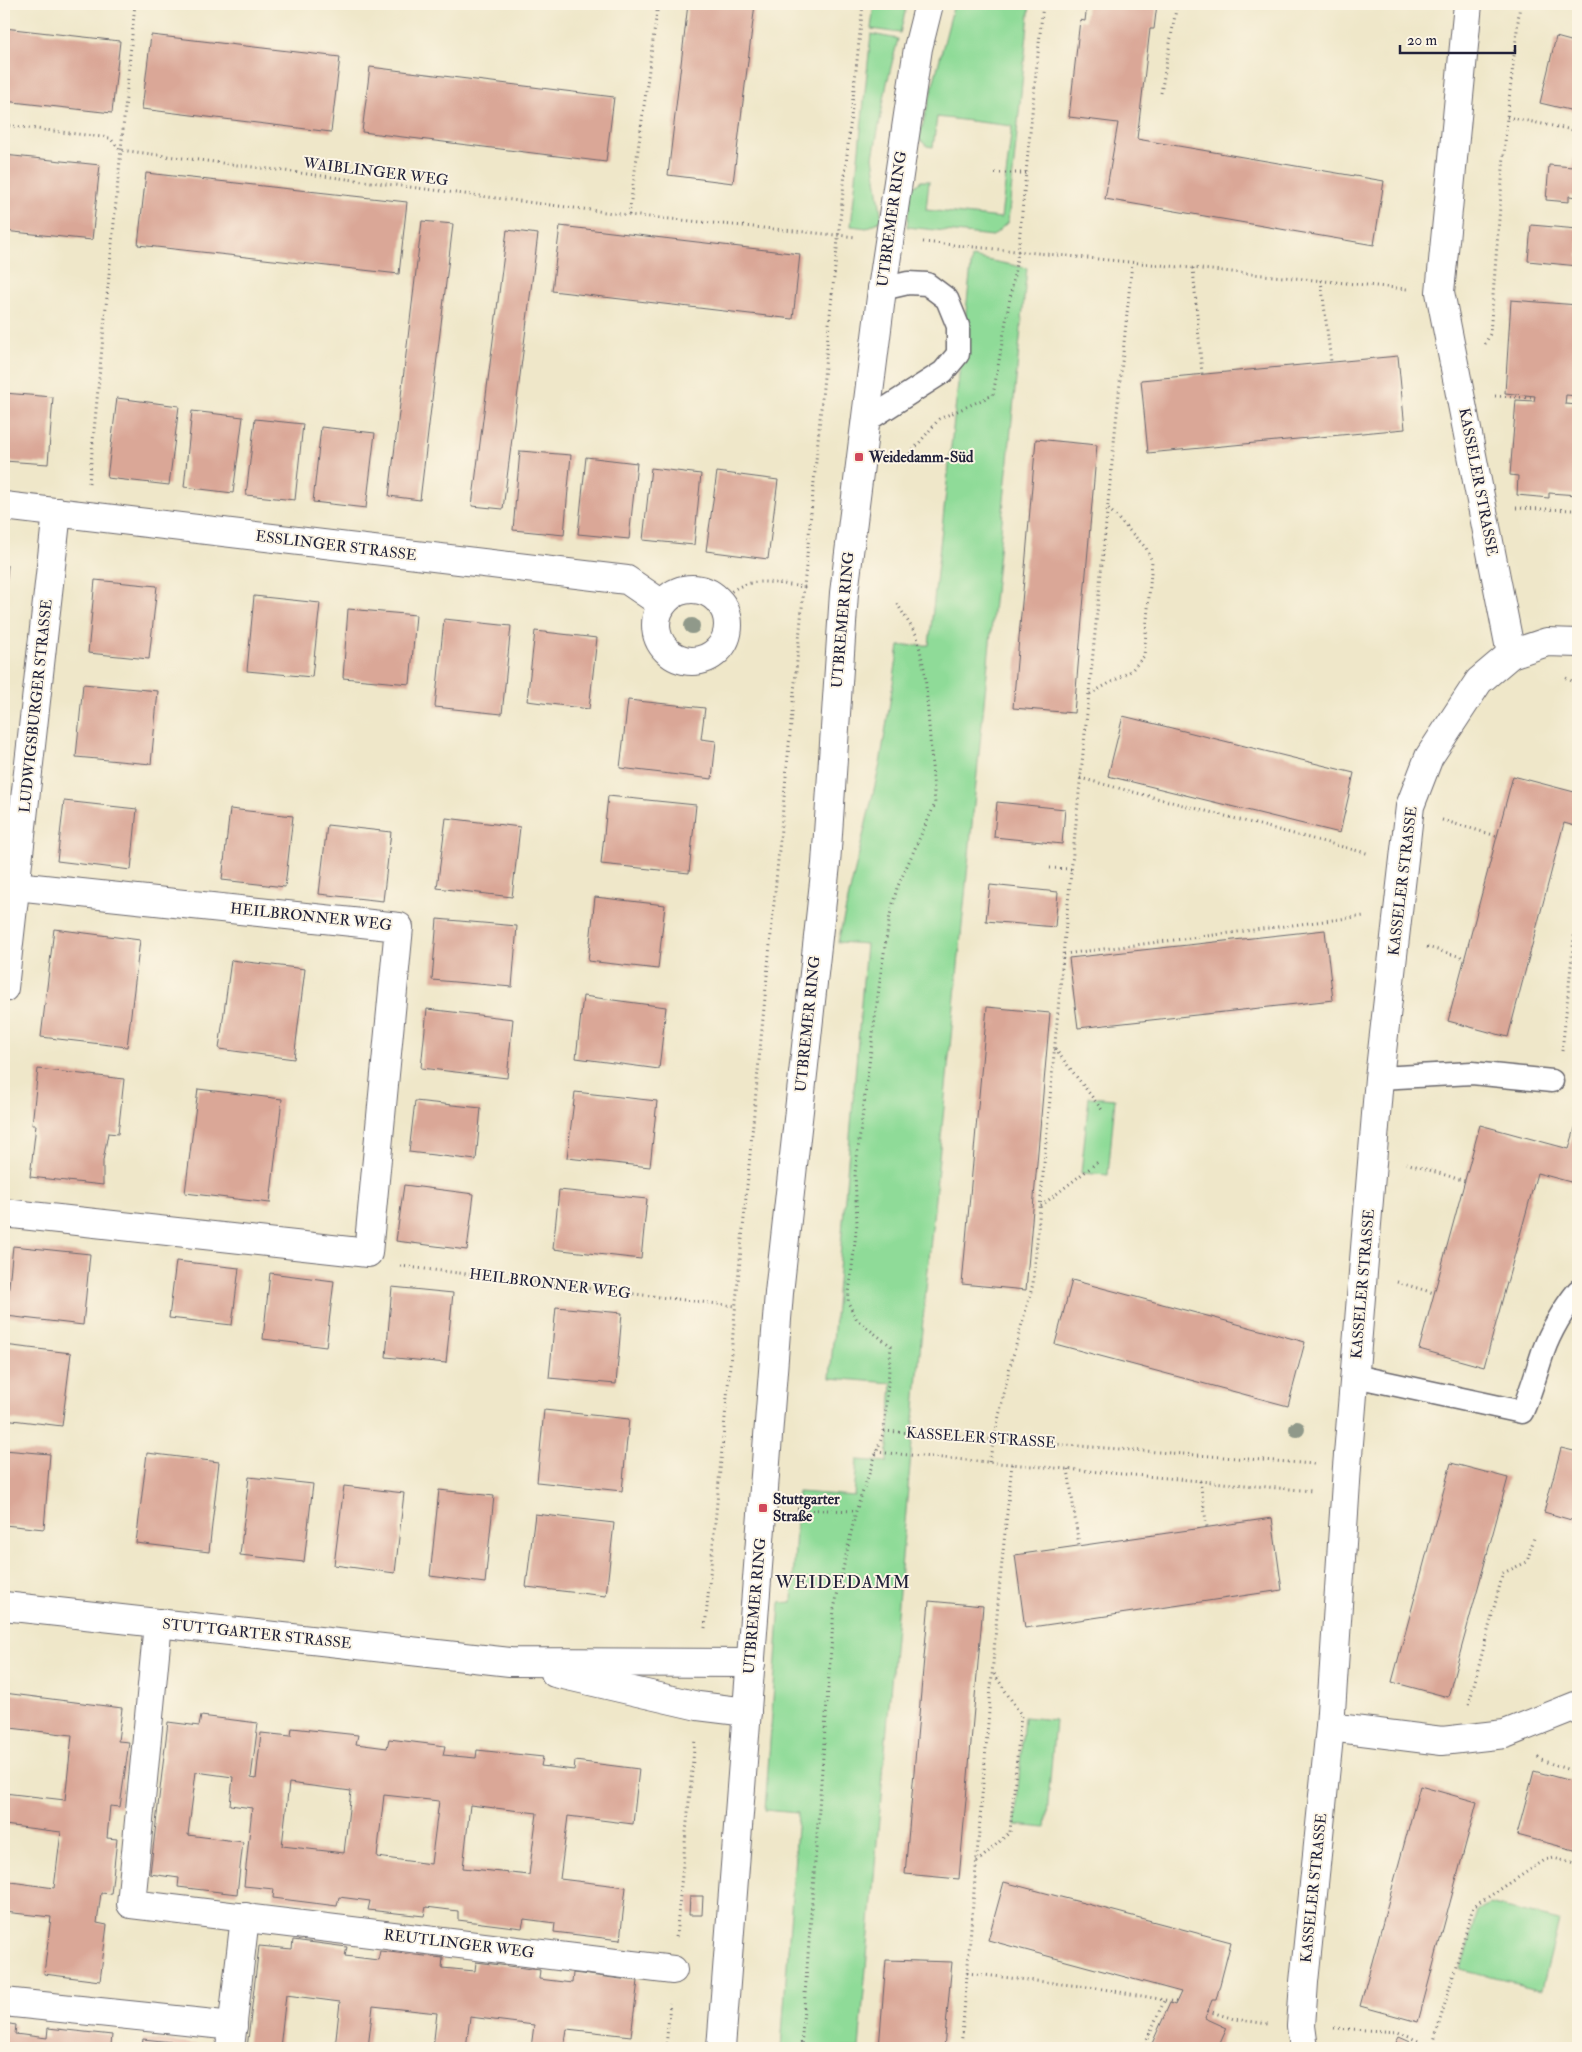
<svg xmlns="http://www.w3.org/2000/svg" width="1582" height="2052" font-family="'IM FELL Double Pica',serif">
	<rect width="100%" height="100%" fill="#fcf5e5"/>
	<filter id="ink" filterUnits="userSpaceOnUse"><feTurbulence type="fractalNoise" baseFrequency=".02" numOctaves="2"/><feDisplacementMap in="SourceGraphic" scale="10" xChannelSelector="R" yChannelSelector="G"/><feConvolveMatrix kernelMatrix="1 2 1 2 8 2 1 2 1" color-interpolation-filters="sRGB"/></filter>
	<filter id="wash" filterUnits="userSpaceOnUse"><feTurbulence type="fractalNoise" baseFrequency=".0096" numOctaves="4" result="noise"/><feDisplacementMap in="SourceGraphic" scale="20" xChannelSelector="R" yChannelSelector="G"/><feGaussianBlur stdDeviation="1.12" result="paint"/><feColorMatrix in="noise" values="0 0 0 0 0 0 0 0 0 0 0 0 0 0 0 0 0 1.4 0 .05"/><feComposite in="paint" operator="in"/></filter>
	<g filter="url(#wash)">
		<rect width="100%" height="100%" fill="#efe7c9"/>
		<!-- green -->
		<g fill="#8fdb98" stroke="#587e6a">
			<polygon points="874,4 907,4 900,33 871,29"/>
			<polygon points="954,4 1030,4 1008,222 993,236 907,227 911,189 921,181 929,181 926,210 1001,218 1012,126 937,117 933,147 927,146 919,139"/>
			<polygon points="871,34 898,39 887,83 873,157 882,220 867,228 851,226"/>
			<polygon points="972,257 1027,268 921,1340 859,2048 781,2048 798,1813 765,1810 780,1603 792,1602 798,1492 854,1496 857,1460 887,1462 892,1383 830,1378 866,944 838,942 880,764 899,646 929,645"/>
			<polygon points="1089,1097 1115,1099 1108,1175 1081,1173"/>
			<polygon points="1024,1717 1055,1720 1046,1828 1015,1825"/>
			<polygon points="1489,1904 1559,1921 1542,1989 1461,1970 1477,1911"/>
		</g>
		<g id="blocks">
			<!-- building -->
			<g fill="#daa797" fill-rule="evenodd">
				<polygon points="688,4 755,4 733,183 668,175"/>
				<polygon points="1087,4 1157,4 1154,29 1150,29 1137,139 1384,181 1374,245 1105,199 1118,123 1069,117 1080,20 1085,21"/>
				<polygon points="4,28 120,41 112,113 4,101"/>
				<polygon points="151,35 340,57 331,132 142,109"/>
				<polygon points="1556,37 1578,43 1578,112 1540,103"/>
				<polygon points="370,67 614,97 606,162 362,132"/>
				<polygon points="4,155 100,165 92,240 4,231"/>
				<polygon points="1573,158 1578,159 1578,197 1569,196 1569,202 1546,200 1549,165 1573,167"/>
				<polygon points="146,173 407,202 399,274 138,245"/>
				<polygon points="422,221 453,224 420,500 389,496"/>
				<polygon points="1531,225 1578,229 1578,266 1528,261"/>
				<polygon points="560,226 800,254 793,319 552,291"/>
				<polygon points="507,230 538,234 503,509 472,506"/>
				<polygon points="1511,300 1578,305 1578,396 1566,395 1565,404 1578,405 1578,495 1549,493 1549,498 1517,495 1518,476 1510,475 1516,400 1534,401 1535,396 1505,393"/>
				<polygon points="1398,356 1405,429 1148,453 1141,380"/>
				<polygon points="4,393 53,397 48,464 4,461"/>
				<polygon points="117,398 179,406 169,485 107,478"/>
				<polygon points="192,411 243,417 233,493 184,487"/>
				<polygon points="255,419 303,424 295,500 246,495"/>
				<polygon points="321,427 375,433 366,508 313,502"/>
				<polygon points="1036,439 1097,445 1074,713 1013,708"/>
				<polygon points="520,451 571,455 564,535 513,530"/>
				<polygon points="586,457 637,463 629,539 578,534"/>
				<polygon points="651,468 701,474 694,545 643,540"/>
				<polygon points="717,472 778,480 768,559 706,551"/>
				<polygon points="4,566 8,566 5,592 4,592"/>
				<polygon points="95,580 157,586 149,659 88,653"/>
				<polygon points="254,596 320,603 312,677 247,671"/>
				<polygon points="348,609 416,615 410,684 343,678"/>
				<polygon points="444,619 511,626 502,714 435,707"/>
				<polygon points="535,631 597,638 589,709 527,701"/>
				<polygon points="83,684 158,691 151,764 76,757"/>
				<polygon points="628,700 705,708 701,739 716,741 712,779 620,768"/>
				<polygon points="1123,716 1354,773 1340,833 1108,776"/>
				<polygon points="1513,776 1578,793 1578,827 1564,823 1508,1037 1448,1021"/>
				<polygon points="608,796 696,805 689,873 601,864"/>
				<polygon points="64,801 137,809 131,870 57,861"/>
				<polygon points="997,802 1065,809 1062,844 994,837"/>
				<polygon points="230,809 293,816 285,887 222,880"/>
				<polygon points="446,818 520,827 512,897 437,888"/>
				<polygon points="327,825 391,832 383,901 319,894"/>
				<polygon points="990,885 1058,892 1055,927 986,921"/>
				<polygon points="595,897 665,905 658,969 588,961"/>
				<polygon points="437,919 517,926 512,987 432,980"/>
				<polygon points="54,929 140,940 127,1047 41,1037"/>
				<polygon points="1325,930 1333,1000 1078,1028 1069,958"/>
				<polygon points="231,960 305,969 294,1059 219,1049"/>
				<polygon points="583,996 666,1007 659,1069 576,1058"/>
				<polygon points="987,1007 1050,1013 1026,1290 962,1284"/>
				<polygon points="427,1009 513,1019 507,1078 421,1068"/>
				<polygon points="38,1069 124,1079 118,1134 108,1133 103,1161 103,1185 30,1177 36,1125 32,1125"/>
				<polygon points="198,1089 282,1099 270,1203 185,1193"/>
				<polygon points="575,1092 657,1101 650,1167 567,1158"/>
				<polygon points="415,1101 481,1108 476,1160 409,1152"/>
				<polygon points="1578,1118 1578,1184 1537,1173 1484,1367 1419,1349 1480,1125 1569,1149"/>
				<polygon points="404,1185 474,1194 467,1250 396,1241"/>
				<polygon points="559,1190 647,1199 641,1259 553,1249"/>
				<polygon points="13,1246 90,1254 83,1325 6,1316"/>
				<polygon points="176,1261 239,1268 232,1325 169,1318"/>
				<polygon points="270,1273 334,1281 326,1347 263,1339"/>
				<polygon points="1072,1280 1305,1342 1288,1406 1055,1344"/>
				<polygon points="392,1287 453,1293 446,1363 386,1357"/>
				<polygon points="556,1307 622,1313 616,1384 549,1378"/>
				<polygon points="4,1345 71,1353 62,1426 4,1419"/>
				<polygon points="544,1410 629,1419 622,1491 537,1482"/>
				<polygon points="1561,1448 1578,1452 1578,1522 1544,1512"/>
				<polygon points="4,1450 50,1454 44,1529 4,1525"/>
				<polygon points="147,1453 219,1462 209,1552 136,1543"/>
				<polygon points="1451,1463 1508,1478 1448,1697 1392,1682"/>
				<polygon points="249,1477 313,1484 304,1562 240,1555"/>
				<polygon points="344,1486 404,1493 395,1573 334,1565"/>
				<polygon points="439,1490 494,1496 485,1583 430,1576"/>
				<polygon points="535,1514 614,1523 606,1596 526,1587"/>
				<polygon points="1272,1518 1282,1590 1025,1628 1015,1555"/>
				<polygon points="929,1601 983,1606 959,1879 905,1874"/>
				<polygon points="4,1693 122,1708 118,1741 129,1742 120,1807 110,1806 107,1838 117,1839 111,1894 101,1893 97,1923 107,1925 100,1981 44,1974 51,1917 4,1912 4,1881 54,1888 61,1832 4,1825 4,1793 65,1800 72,1735 10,1728 4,1775"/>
				<path d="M 201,1716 L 258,1723 L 251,1778 L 256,1779 L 261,1733 L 291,1736 L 292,1728 L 358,1735 L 356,1744 L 387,1748 L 389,1739 L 445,1746 L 443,1755 L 476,1758 L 477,1750 L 543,1757 L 541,1766 L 574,1770 L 575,1761 L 639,1769 L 633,1824 L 568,1816 L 560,1879 L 626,1887 L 620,1940 L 554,1932 L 555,1923 L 524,1919 L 522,1928 L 458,1920 L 458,1911 L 426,1907 L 424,1916 L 368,1910 L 370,1901 L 339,1897 L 337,1906 L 273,1898 L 274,1889 L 244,1886 L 252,1808 L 230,1805 L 233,1777 L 196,1772 L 188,1835 L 243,1842 L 237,1894 L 178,1887 L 179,1878 L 150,1874 L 168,1722 L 199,1726 ZM 289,1783 L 351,1791 L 344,1853 L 282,1846 ZM 384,1795 L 439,1801 L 431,1864 L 377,1857 ZM 470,1805 L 537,1813 L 529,1875 L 463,1868 Z"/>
				<polygon points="1534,1771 1578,1783 1578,1851 1517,1835"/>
				<polygon points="1420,1786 1477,1802 1418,2022 1360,2006"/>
				<polygon points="1004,1882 1231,1942 1216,2000 1212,2000 1205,2018 1227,2028 1218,2048 1150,2048 1170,2003 1175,2005 1181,1992 988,1940"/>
				<polygon points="690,1896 703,1896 702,1915 689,1915"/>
				<polygon points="293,1940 347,1947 345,1956 378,1960 380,1951 443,1958 442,1968 475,1971 476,1962 540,1970 539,1979 572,1983 573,1973 638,1981 631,2036 567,2029 564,2048 531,2048 534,2025 470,2017 466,2048 433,2048 437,2013 373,2006 368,2048 335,2048 340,2002 286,1995 280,2048 247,2048 259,1946 292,1949"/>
				<polygon points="886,1960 952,1962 944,2048 879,2048"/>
				<polygon points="4,2023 16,2025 15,2034 47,2038 48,2028 112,2035 111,2045 128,2048 4,2048"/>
				<polygon points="1399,2037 1424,2048 1393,2048"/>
				<polygon points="143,2039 210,2046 210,2048 142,2048"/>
			</g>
		</g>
	</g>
	<g filter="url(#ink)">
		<use href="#blocks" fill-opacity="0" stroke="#6a676d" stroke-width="1"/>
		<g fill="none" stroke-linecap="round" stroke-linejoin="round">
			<!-- service casing -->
			<g stroke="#6a676d" stroke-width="25">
				<g id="service">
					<polyline points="863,423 943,372 958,354 958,326 947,299 927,284 908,283 882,289"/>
					<polyline points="1379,1078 1472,1073 1552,1081"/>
					<path d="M 1355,1376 L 1522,1412 C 1531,1392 1536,1373 1543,1352 C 1550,1332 1564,1308 1578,1291"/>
				</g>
			</g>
			<!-- pedestrian casing -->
			<g stroke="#6a676d" stroke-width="30">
				<g id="pedestrian">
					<polyline points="158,1623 131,1904 673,1970"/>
					<polyline points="4,2002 233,2026"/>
					<polyline points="230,2048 245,1917"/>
				</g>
			</g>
			<!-- minor casing -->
			<g stroke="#6a676d" stroke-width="30">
				<g id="minor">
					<polyline points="1468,4 1440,292 1511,654"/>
					<polyline points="882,289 918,48 929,4"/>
					<polyline points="4,506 627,580 662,604"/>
					<circle cx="692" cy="625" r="36"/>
					<polyline points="4,988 57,512"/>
					<polyline points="4,1213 368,1253 399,927 16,886"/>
					<polyline points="4,1606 510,1662 751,1663"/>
					<polyline points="555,1673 698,1706 747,1712"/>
					<polyline points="1330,1727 1442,1741 1505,1734 1578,1705"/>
					<polyline points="1304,2048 1301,2026 1304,1982 1330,1727 1347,1467 1379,1078 1410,806 1429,757 1479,681 1511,654 1547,642 1578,643"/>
				</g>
			</g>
			<!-- tertiary casing -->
			<g stroke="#6a676d" stroke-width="30">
				<polyline id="tertiary" points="721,2048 779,1293 826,864 844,593 882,289"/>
			</g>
			<!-- path -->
			<g stroke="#6a676d" stroke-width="3" stroke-dasharray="1 4" stroke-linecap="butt">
				<polyline points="1161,93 1177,4"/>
				<polyline points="1507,117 1578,131"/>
				<polyline points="4,125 110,138 120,150 629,215 857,237"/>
				<polyline points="995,173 1026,173"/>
				<polyline points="629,215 658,4"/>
				<polyline points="923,242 1407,289"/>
				<polyline points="1193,268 1202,374"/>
				<polyline points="1321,280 1331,362"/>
				<polyline points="1485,344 1490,334 1507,117 1520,4"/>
				<polyline points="1495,396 1534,398"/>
				<polyline points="910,454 939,419 993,395 1018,252 1043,4"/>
				<polyline points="89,483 135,4"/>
				<polyline points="1516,508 1572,510"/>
				<path d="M 720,601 C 748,573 768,583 805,587"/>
				<polyline points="1566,678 1578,684"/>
				<polyline points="1090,694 1131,671 1144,656 1152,561 1146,548 1108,508"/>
				<polyline points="1080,778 1370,854"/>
				<polyline points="1442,820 1497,836"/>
				<polyline points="1050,868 1071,869"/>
				<polyline points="1427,947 1465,958"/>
				<polyline points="1064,954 1364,916"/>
				<polyline points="1055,1049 1103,1111"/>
				<polyline points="1562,1051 1578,900"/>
				<polyline points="1406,1163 1465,1181"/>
				<polyline points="1041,1206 1099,1161"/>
				<polyline points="400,1266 735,1306"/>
				<polyline points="1397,1282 1434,1293"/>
				<polyline points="884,1431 1314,1464"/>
				<polyline points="876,1452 1312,1491"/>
				<polyline points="989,1462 1009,1370 1033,1284 1066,923 1132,263"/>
				<polyline points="1068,1469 1079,1546"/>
				<polyline points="1200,1481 1207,1527"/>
				<polyline points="797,1509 856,1511"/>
				<polyline points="705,1628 829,324 863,4"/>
				<polyline points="1469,1704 1503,1573 1527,1562 1534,1538"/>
				<polyline points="1538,1757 1541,1760 1578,1773"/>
				<polyline points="977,1862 1010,1832 1021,1715 993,1672"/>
				<polyline points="676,1937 695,1739"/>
				<polyline points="967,1973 1097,1988 1176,2002"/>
				<polyline points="1208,2011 1234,2019 1268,2024"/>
				<polyline points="1334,2028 1398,2032 1434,2048"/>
				<polyline points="666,2048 670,2003"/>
				<polyline points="801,2048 834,1609 856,1511 884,1431 891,1346 857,1320 848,1302 857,1224 855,1173 881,972 890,915 897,888 935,804 925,673 917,636 896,602"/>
				<polyline points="961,2048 999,1591 1012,1464"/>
				<polyline points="1143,2048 1165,1999"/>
				<polyline points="1432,2048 1473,1907 1545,1860 1554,1858 1578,1865"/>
			</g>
			<!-- service -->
			<use href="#service" stroke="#fff" stroke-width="22"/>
			<!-- pedestrian -->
			<use href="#pedestrian" stroke="#fff" stroke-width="28"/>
			<!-- minor -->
			<use href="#minor" stroke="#fff" stroke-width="28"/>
			<!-- tertiary -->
			<use href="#tertiary" stroke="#fff" stroke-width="28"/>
		</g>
		<!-- trees -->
		<g fill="#90998a">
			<circle cx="692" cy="626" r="8"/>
			<circle cx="1297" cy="1429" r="8"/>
		</g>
	</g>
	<!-- markers -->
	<g fill="#d1495b" stroke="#fcf5e5" stroke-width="2">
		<rect x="854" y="452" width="10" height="10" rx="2.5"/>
		<rect x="758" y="1503" width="10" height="10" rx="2.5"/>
	</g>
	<g text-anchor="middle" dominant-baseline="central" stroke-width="4" stroke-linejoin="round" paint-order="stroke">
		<!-- street labels -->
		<g font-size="15" fill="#22223b" stroke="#fcf5e5">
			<text transform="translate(376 172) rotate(7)">WAIBLINGER WEG</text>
			<text transform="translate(892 219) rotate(-82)">UTBREMER RING</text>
			<text transform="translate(1478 482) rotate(79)">KASSELER STRASSE</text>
			<text transform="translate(336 546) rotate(7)">ESSLINGER STRASSE</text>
			<text transform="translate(843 620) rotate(-85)">UTBREMER RING</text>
			<text transform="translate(36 706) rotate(-84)">LUDWIGSBURGER STRASSE</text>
			<text transform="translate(1403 881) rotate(-83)">KASSELER STRASSE</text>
			<text transform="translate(311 917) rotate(6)">HEILBRONNER WEG</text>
			<text transform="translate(808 1024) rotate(-84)">UTBREMER RING</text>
			<text transform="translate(550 1284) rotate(7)">HEILBRONNER WEG</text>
			<text transform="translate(1363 1284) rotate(-85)">KASSELER STRASSE</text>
			<text transform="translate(981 1438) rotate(4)">KASSELER STRASSE</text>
			<text transform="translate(755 1606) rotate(-85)">UTBREMER RING</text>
			<text transform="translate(257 1634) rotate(6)">STUTTGARTER STRASSE</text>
			<text transform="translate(1314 1888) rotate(-84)">KASSELER STRASSE</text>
			<text transform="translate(459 1944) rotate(7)">REUTLINGER WEG</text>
		</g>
		<!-- poi labels -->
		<g font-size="15" font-weight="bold" fill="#22223b" stroke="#fcf5e5" text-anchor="start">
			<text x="869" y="457">Weidedamm-Süd</text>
			<text x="773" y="1499">Stuttgarter<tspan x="773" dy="17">Straße</tspan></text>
		</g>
		<!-- quarter labels -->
		<g font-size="18" letter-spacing="1" fill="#22223b" stroke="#fcf5e5">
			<text x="843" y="1582">WEIDEDAMM</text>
		</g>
	</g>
	<!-- margin -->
	<rect width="1582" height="2052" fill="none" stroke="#fcf5e5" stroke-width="20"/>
	<!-- scale -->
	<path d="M1400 45v8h115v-8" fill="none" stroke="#22223b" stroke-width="2.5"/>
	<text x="1407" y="45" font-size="15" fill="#22223b" stroke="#fcf5e5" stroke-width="4" paint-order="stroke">20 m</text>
</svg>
